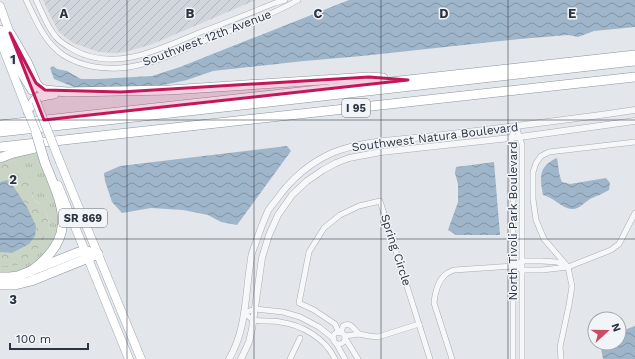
<svg xmlns="http://www.w3.org/2000/svg" width="635" height="359" font-family="'Work Sans',sans-serif">
	<defs>
		<pattern id="industrial-furrows" width="10" height="10" patternUnits="userSpaceOnUse"><rect width="10" height="10" fill="#d1d5dc"/><path d="M-1 1l2-2M0 10L10 0M9 11l2-2" fill="none" stroke="#b4b7be"/></pattern>
		<pattern id="grass-tufts" width="24" height="20" patternUnits="userSpaceOnUse"><rect width="24" height="20" fill="#c9d4c4"/><path d="M3 7l-1-3M5 7V3M7 7l1-3M15 17l-1-3M17 17v-4M19 17l1-3" fill="none" stroke="#adb7aa"/></pattern>
		<pattern id="forest-crowns" width="20" height="18" patternUnits="userSpaceOnUse"><rect width="20" height="18" fill="#c9d4c4"/><path d="M2 6a3 3 0 1 1 6 0M12 15a3 3 0 1 1 6 0" fill="none" stroke="#adb7aa"/></pattern>
		<pattern id="water-waves" width="16" height="10" patternUnits="userSpaceOnUse"><rect width="16" height="10" fill="#9fb5c9"/><path d="M0 5q4-4 8 0t8 0" fill="none" stroke="#8294a5"/></pattern>
	</defs>
	<rect width="100%" height="100%" fill="#e3e6ea"/>
	<!-- industrial -->
	<polygon fill="url(#industrial-furrows)" points="43,0 256,0 150,45 125,52 114,53 99,52 73,43 59,32 51,17"/>
	<!-- grass -->
	<path fill="url(#grass-tufts)" d="M 38,153 C 52,187 75,230 39,260 C 36,262 33,265 30,267 C 21,273 9,273 0,273 L 0,266 L 7,266 L 43,237 L 50,228 C 48,220 47,210 41,205 C 39,202 36,201 33,199 L 33,186 L 14,160 L 10,161 L 0,166 L 0,162 C 12,157 25,154 38,153 Z"/>
	<!-- forest -->
	<path fill="url(#forest-crowns)" d="M 14,160 L 33,186 L 35,190 C 27,201 40,201 44,208 C 47,214 48,221 50,228 L 36,251 L 18,265 L 7,266 L 0,266 L 0,252 L 12,253 L 7,180 L 0,182 L 0,166 L 10,161 Z"/>
	<!-- water -->
	<g fill="url(#water-waves)">
		<polygon points="349,0 635,0 635,27 594,31 578,37 568,35 520,39 362,56 304,61 213,71 187,80 159,86 102,87 74,87 54,79 50,68 53,66 57,69 67,71 81,79 99,79 152,76 180,67"/>
		<polygon points="287,146 291,151 237,225 221,222 208,215 183,210 151,208 122,213 112,202 105,181 104,173 120,166"/>
		<path d="M 557,158 C 559,168 558,173 562,182 L 570,184 L 606,178 L 610,183 L 609,190 C 602,194 599,195 592,198 C 585,201 580,210 571,209 C 562,208 553,197 543,195 C 540,178 538,166 557,158 Z"/>
		<polygon points="494,162 500,235 456,235 448,230 458,202 458,184 455,173 456,167"/>
		<polygon points="7,180 11,183 27,207 36,226 35,236 29,244 12,253 0,252 0,182"/>
		<polygon points="635,326 635,359 603,359 601,349 603,343 619,343 619,332"/>
	</g>
	<g fill="none" stroke-linecap="round" stroke-linejoin="round">
		<!-- minor casing -->
		<g stroke="#a8adb4" stroke-width="6">
			<g id="minor">
				<path d="M 26,0 C 36,20 44,42 63,55 C 79,65 100,69 119,68 C 150,66 180,51 209,39 C 239,27 270,16 298,0"/>
				<path d="M 36,0 C 42,12 47,27 56,37 C 61,43 67,46 74,50 C 115,73 162,48 201,32 C 226,23 250,13 275,3 L 285,0"/>
				<polyline points="516,126 522,145 522,359"/>
				<polyline points="513,266 523,261 542,261 557,262 566,266"/>
				<path d="M 244,313 C 247,315 251,319 254,320 C 262,322 271,320 280,322 C 302,325 325,338 335,359"/>
				<polyline points="244,313 255,309 283,312 300,317 319,327 334,339"/>
				<circle cx="339" cy="338" r="6"/>
				<polyline points="339,333 335,324 314,310 299,303 309,252 324,228 340,215 359,206 380,201 430,359"/>
				<path d="M 341,333 L 343,326 C 350,321 354,329 359,334"/>
				<polyline points="345,336 359,334 369,336 378,337 419,324"/>
				<polyline points="345,338 358,359"/>
				<polyline points="336,343 345,359"/>
				<polyline points="290,359 300,338"/>
				<path d="M 452,359 L 434,303 C 435,293 437,282 445,275 C 448,272 452,271 454,270 L 513,266 L 523,270 L 542,270 L 568,267 L 611,250 L 619,244 L 635,213"/>
				<polyline points="513,359 513,194 511,144 511,138 516,126"/>
				<polyline points="561,359 560,347 569,305 572,286 568,267 544,239 536,220 533,199 533,172 536,163 541,156 549,152 635,142"/>
			</g>
		</g>
		<!-- tertiary casing -->
		<g stroke="#a8adb4" stroke-width="7">
			<g id="tertiary">
				<path d="M 229,359 C 247,329 245,293 251,259 C 251,254 253,250 255,245 C 259,233 263,222 268,211 C 270,207 274,203 277,199 C 291,179 310,163 332,153 C 363,140 401,140 434,136 C 501,128 568,120 635,110"/>
				<polyline points="241,359 249,342 252,329 262,258 269,235 278,215 292,195 307,181 323,170 336,163 349,158 381,152 520,137 635,121"/>
			</g>
		</g>
		<!-- primary casing -->
		<g stroke="#a2abb6" stroke-width="9">
			<g id="primary">
				<polyline points="0,6 12,39"/>
				<polyline points="0,40 28,112"/>
				<polyline points="17,51 27,76"/>
				<polyline points="60,162 141,359"/>
				<polyline points="58,185 129,359"/>
			</g>
		</g>
		<!-- motorway casing -->
		<g stroke="#8a94a1" stroke-width="10">
			<g id="motorway">
				<polyline points="0,30 3,32 5,36 17,65 32,90"/>
				<polyline points="10,33 27,62 36,83 40,88 45,90 67,92 170,90 369,77 383,78"/>
				<path d="M 28,112 C 33,97 39,96 54,94"/>
				<polyline points="0,125 635,55"/>
				<polyline points="0,132 635,61"/>
				<polyline points="0,147 635,77"/>
				<polyline points="0,158 13,153 35,148"/>
				<path d="M 30,272 C 78,237 64,209 45,163"/>
				<polyline points="0,277 10,277 18,276 79,252 87,251 98,254"/>
				<polyline points="0,285 15,285 31,281 98,254"/>
			</g>
		</g>
		<!-- minor -->
		<use href="#minor" stroke="#f5f7f9" stroke-width="5"/>
		<!-- tertiary -->
		<use href="#tertiary" stroke="#f5f7f9" stroke-width="6"/>
		<!-- primary -->
		<use href="#primary" stroke="#fff" stroke-width="8"/>
		<!-- motorway -->
		<use href="#motorway" stroke="#fff" stroke-width="9"/>
		<!-- primary-bridge casing -->
		<g stroke="#a2abb6" stroke-width="9" stroke-linecap="butt">
			<g id="primary-bridge">
				<polyline points="36,101 60,162"/>
				<polyline points="28,112 39,139"/>
			</g>
		</g>
		<!-- motorway-bridge casing -->
		<g stroke="#8a94a1" stroke-width="10" stroke-linecap="butt">
			<polyline id="motorway-bridge" points="36,133 45,163"/>
		</g>
		<!-- primary-bridge -->
		<use href="#primary-bridge" stroke="#fff" stroke-width="8"/>
		<!-- motorway-bridge -->
		<use href="#motorway-bridge" stroke="#fff" stroke-width="9"/>
	</g>
	<!-- marked area -->
	<path fill="#c2185b" fill-opacity="0.2" stroke="#c2185b" stroke-width="3" stroke-linejoin="round" d="M 10,33 L 36,83 L 45,90 L 121,92 L 369,77 L 408,80 L 44,120 Z"/>
	<!-- grid -->
	<path fill="none" stroke="#2b3442" stroke-width="1" stroke-opacity="0.55" d="M 127,0 L 127,359M 254,0 L 254,359M 381,0 L 381,359M 508,0 L 508,359M 0,120 L 635,120M 0,239 L 635,239"/>
	<g text-anchor="middle" dominant-baseline="central" stroke-width="3" stroke-linejoin="round" paint-order="stroke">
		<!-- shield labels -->
		<g fill="#f2f5f8" stroke="#676e79" stroke-width="1">
			<rect x="342" y="99" width="28" height="18" rx="3"/>
			<rect x="59" y="209" width="48" height="18" rx="3"/>
		</g>
		<g font-size="11" font-weight="bold" fill="#2b3442">
			<text x="356" y="108">I 95</text>
			<text x="83" y="218">SR 869</text>
		</g>
		<!-- street labels -->
		<g font-size="12" fill="#2b3442" stroke="#f2f5f8">
			<text transform="translate(207 38) rotate(-21)">Southwest 12th Avenue</text>
			<text transform="translate(435 137) rotate(-7)">Southwest Natura Boulevard</text>
			<text transform="translate(513 221) rotate(-90)">North Tivoli Park Boulevard</text>
			<text transform="translate(396 250) rotate(72)">Spring Circle</text>
		</g>
	</g>
	<g font-size="13" text-anchor="middle" font-weight="bold" fill="#2b3442" stroke="#f2f5f8" stroke-width="3" stroke-linejoin="round" paint-order="stroke">
		<text x="64" y="18">A</text>
		<text x="190" y="18">B</text>
		<text x="318" y="18">C</text>
		<text x="444" y="18">D</text>
		<text x="572" y="18">E</text>
		<text x="13" y="64">1</text>
		<text x="13" y="184">2</text>
		<text x="13" y="304">3</text>
	</g>
	<!-- north arrow -->
	<g transform="translate(607 331) rotate(69)"><circle r="19" fill="#f2f5f8" stroke="#a2a8af"/>
	<path d="M0-3L7 15L0 10L-7 15Z" fill="#cb4c63"/>
	<text y="-6" font-size="11" font-weight="bold" text-anchor="middle" fill="#2b3442">N</text>
	</g>
	<!-- scale -->
	<path d="M10 343v6h78v-6" fill="none" stroke="#2b3442" stroke-width="2"/>
	<text x="16" y="343" font-size="12" fill="#2b3442" stroke="#f2f5f8" stroke-width="3" paint-order="stroke">100 m</text>
</svg>
